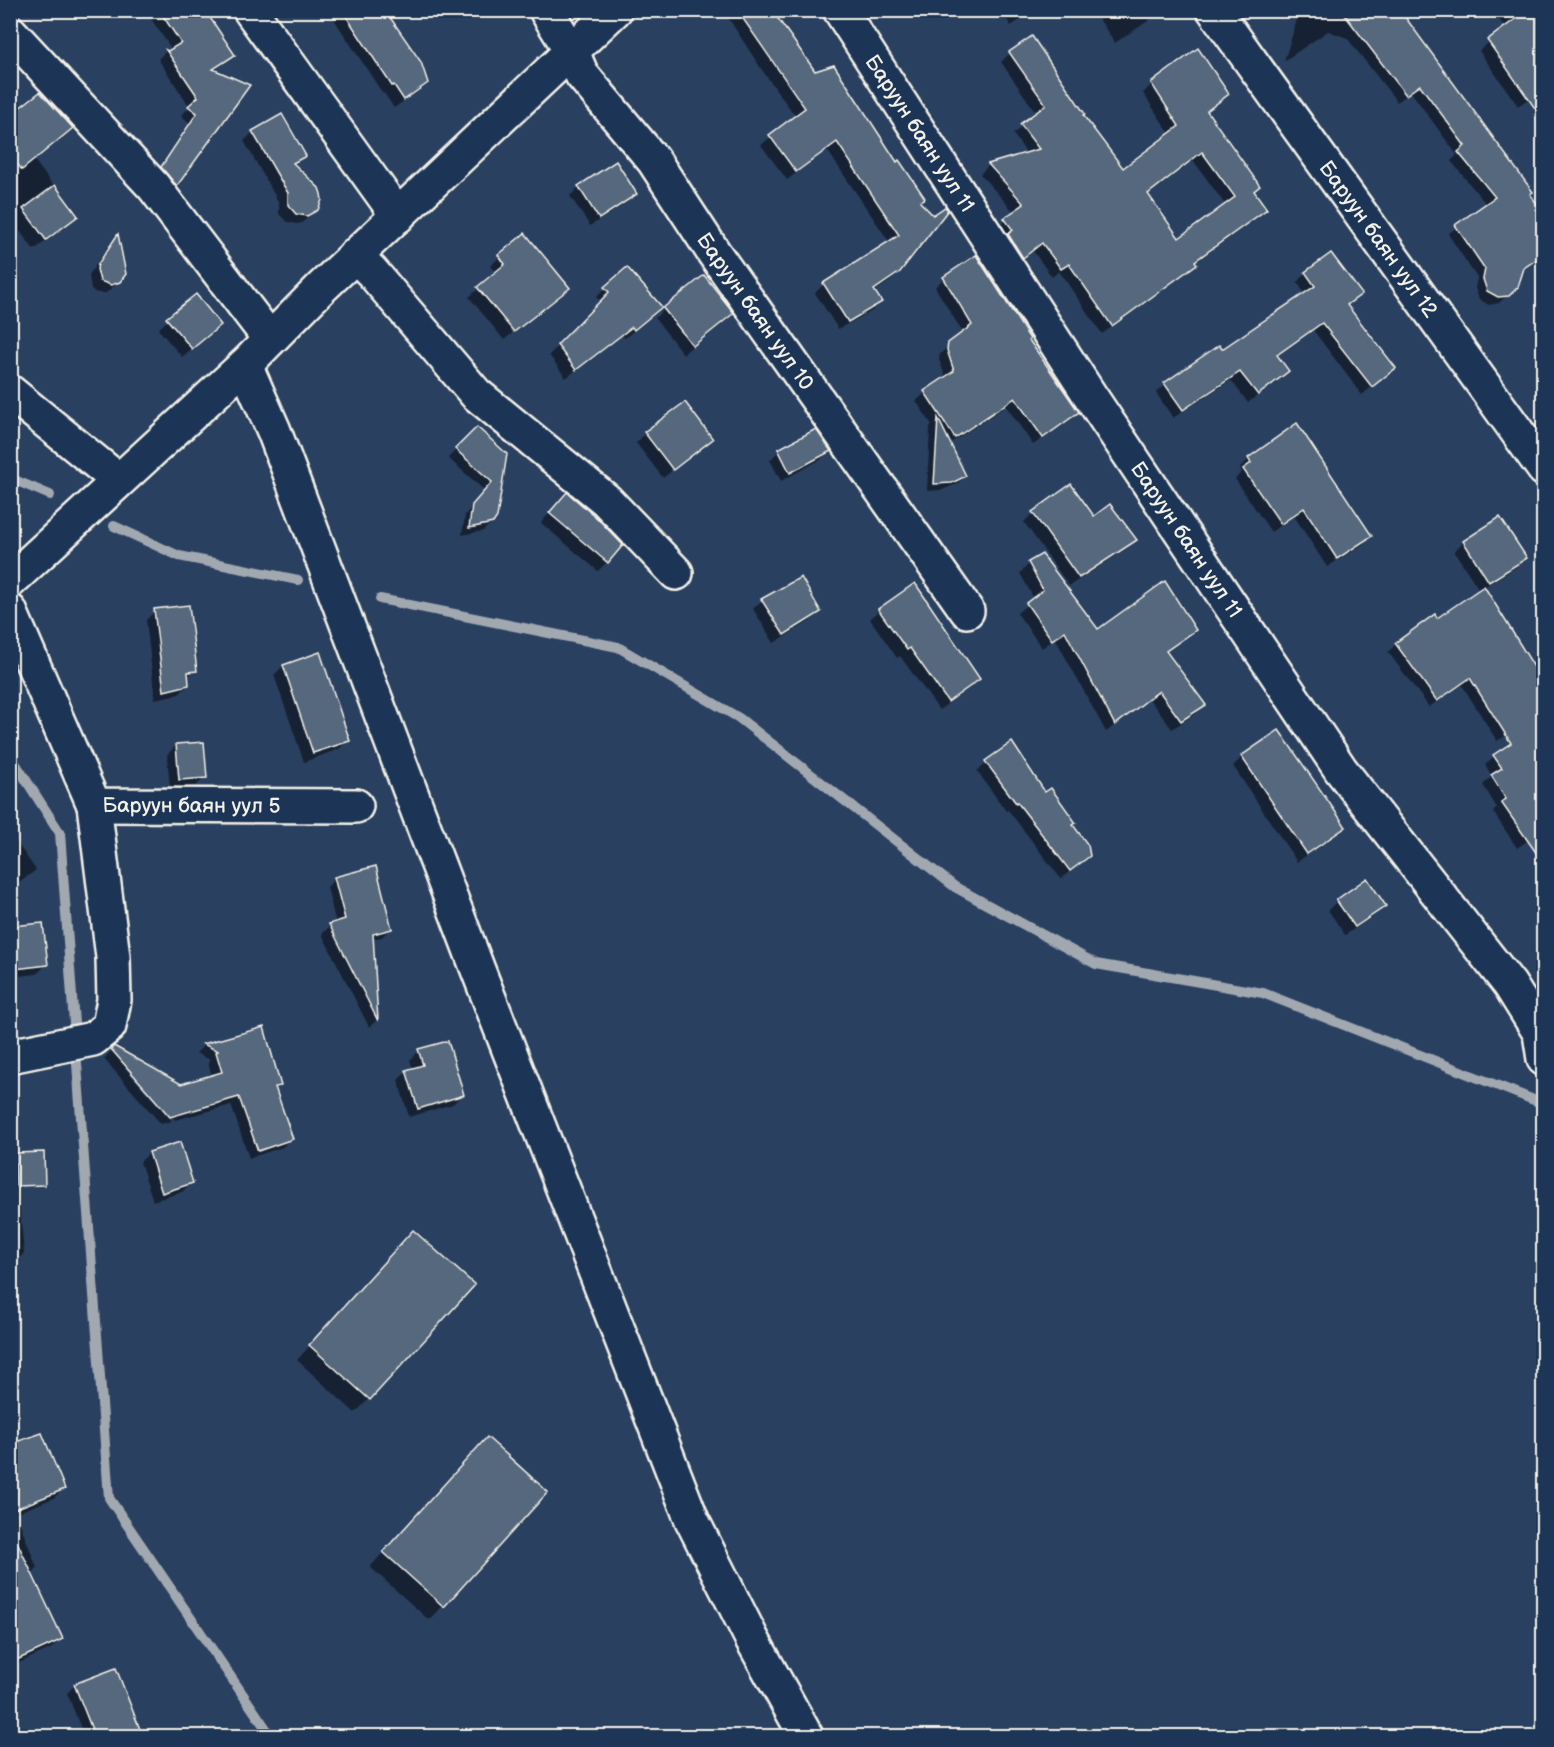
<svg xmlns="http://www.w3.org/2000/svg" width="1554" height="1747" font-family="'Balsamiq Sans',sans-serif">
	<rect width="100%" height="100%" fill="#2a4060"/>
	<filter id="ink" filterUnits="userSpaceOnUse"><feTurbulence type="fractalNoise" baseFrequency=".0167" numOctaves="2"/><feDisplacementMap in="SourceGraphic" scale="12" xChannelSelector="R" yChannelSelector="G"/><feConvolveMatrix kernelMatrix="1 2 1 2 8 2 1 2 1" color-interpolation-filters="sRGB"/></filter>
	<g filter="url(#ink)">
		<!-- shadow -->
		<g fill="#0007" fill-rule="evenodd">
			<polygon points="145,10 198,10 233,55 213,71 248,85 176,185 168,193 154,177 189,123 181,115 190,107 158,59 166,51 169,52 172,50"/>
			<polygon points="328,10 384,10 427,83 417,92 394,108 384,93 383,94"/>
			<polygon points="723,10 770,10 815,73 919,202 899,271 890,281 874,292 880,302 872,311 838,329 815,293 824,284 890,243 827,150 787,180 761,145 796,117 762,70"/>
			<polygon points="1001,10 1035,10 1011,26"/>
			<polygon points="1093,10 1154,10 1156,13 1148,21 1115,43"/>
			<polygon points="1300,10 1398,10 1522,176 1520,178 1529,194 1544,217 1544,255 1521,270 1517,286 1499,303 1489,305 1479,299 1475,288 1477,278 1448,234 1486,204 1451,161 1457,155 1411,92 1397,102 1347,38 1328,31 1284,61"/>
			<polygon points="1491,10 1544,10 1544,88 1518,106 1479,51 1506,28"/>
			<path d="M 1010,53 L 1082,115 L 1123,170 L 1170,134 L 1143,93 L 1152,84 L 1206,112 L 1253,192 L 1265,209 L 1256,218 L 1194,263 L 1195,264 L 1186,273 L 1102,334 L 1059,271 L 1052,277 L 1033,251 L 1014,266 L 996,228 L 1015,213 L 980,174 L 989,165 L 1027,154 L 1013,134 L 1037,114 L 1001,62 ZM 1193,160 L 1226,206 L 1178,240 L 1147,196 Z"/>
			<polygon points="10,117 71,128 34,160 76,216 65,227 34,250 10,218"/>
			<polygon points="253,132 304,155 293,166 316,209 302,223 297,224 287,222 279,214 279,203 244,141"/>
			<polygon points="579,187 635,194 626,203 590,226 570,196"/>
			<polygon points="524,235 568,288 504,340 469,297 496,273 490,266"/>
			<polygon points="117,237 123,278 106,293 97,293 91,290 89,275 109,245"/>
			<polygon points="627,269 651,316 625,338 622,335 566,378 549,355 601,302 596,297"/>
			<polygon points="1306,273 1360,294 1347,306 1394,368 1362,395 1313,330 1276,357 1287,371 1248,403 1231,380 1173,418 1156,393 1165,384 1222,351 1305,294 1297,282"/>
			<polygon points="944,278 1027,340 1077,412 1068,421 1033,445 1006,406 949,444 965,476 957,484 942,490 927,491 930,427 932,425 916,401 925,393 946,378 939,360 940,354 963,333 935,287"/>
			<polygon points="196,296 210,334 182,357 158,329"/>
			<polygon points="664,309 732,313 683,354 655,318"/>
			<polygon points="1297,425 1371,536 1362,545 1327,567 1294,516 1271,532 1235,479 1242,472 1240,468 1249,459"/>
			<polygon points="477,429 505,455 492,522 483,531 462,535 465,515 485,491 448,458"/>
			<polygon points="645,434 711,439 663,478 636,443"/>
			<polygon points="779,451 829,451 820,460 781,481 770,460"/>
			<polygon points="558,503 607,562 598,571 541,523"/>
			<polygon points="1033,513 1094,519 1135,540 1126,549 1069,586 1024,522"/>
			<polygon points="1499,519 1525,558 1516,567 1484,587 1544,715 1497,741 1462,685 1429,707 1388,652 1396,644 1437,620 1480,591 1454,551 1463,542"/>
			<polygon points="1029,564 1098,631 1194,629 1165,652 1204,705 1195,714 1172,729 1149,699 1106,732 1055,638 1042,648 1017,613 1034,599 1020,573"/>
			<polygon points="762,600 819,612 810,621 774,643 753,609"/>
			<polygon points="879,610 978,679 969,688 939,710 900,656 897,658 870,619"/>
			<polygon points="155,611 195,670 187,678 188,685 179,694 155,699 146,620"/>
			<polygon points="319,654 348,740 339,749 304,762 274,675 283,666"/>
			<polygon points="1278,732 1344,827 1335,836 1297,862 1233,766 1242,757"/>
			<polygon points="1011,744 1045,794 1071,826 1088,855 1061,879 1008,810 1006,811 977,771"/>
			<polygon points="176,745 205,777 196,786 170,788 167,755"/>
			<polygon points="1494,756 1544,774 1544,830 1517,848 1493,812 1497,808 1483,785 1492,776 1485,765"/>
			<polygon points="10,833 36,870 10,890"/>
			<polygon points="335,878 390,929 382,937 372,939 377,1020 369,1027 322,934 330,926 336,924 327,887"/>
			<polygon points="1337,901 1384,906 1375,915 1345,935 1328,910"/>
			<polygon points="12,927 46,965 37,974 10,977"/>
			<polygon points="263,1029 279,1085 275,1090 291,1138 283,1147 249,1158 231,1105 175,1120 129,1068 125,1068 172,1121 161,1124 104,1059 114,1048 181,1085 212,1077 208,1062 210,1060 196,1053 204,1045"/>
			<polygon points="419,1051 462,1095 453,1104 409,1117 398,1080 407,1071 413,1069 410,1060"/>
			<polygon points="149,1153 191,1183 182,1192 153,1201 140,1162"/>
			<polygon points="18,1188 24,1253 10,1269 10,1189"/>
			<polygon points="400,1246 369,1399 355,1413 297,1360"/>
			<polygon points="10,1445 63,1489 54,1498 16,1513 37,1568 31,1575 61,1638 52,1648 10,1667"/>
			<polygon points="473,1453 546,1492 429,1620 370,1567"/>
			<polygon points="75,1685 141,1736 84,1736 67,1693"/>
		</g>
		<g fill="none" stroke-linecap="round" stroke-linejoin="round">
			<!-- stream -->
			<g stroke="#a1a8b0" stroke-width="10">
				<polyline points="10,478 50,495"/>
				<polyline points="114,526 179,556 298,580"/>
				<polyline points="380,599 618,647 739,718 955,887 1096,964 1263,993 1544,1104"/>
				<polyline points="10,755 60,833 109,1498 271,1736"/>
			</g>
		</g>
		<!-- building -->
		<g fill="#56677d" stroke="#f4f1e8" stroke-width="1.5" fill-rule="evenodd">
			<polygon points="159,10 205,10 235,55 213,69 250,85 177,186 161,167 197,113 188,106 198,97 166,50 168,51 181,43"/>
			<polygon points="342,10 385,10 421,62 428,83 404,100 394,85 392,86"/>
			<polygon points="737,10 772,10 815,71 834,65 897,162 899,160 925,198 920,202 933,215 945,207 948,210 900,272 874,290 882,302 848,322 823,283 899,235 837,142 796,172 769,135 805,108"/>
			<polygon points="1341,10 1400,10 1533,192 1530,194 1544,214 1544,254 1524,268 1518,287 1509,296 1498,297 1487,291 1483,279 1485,269 1455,225 1495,197 1458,152 1465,146 1420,85 1406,95"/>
			<polygon points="1528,10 1544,10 1544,121 1487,40"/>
			<path d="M 1032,36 L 1085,114 L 1083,115 L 1123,168 L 1179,126 L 1151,83 L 1198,48 L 1229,94 L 1207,111 L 1260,186 L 1254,191 L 1267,209 L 1195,261 L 1197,264 L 1112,326 L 1069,264 L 1061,269 L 1042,243 L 1023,258 L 1008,234 L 1013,230 L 1004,218 L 1024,204 L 988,164 L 1039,149 L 1020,124 L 1046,105 L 1009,52 ZM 1202,152 L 1235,197 L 1179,238 L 1148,194 Z"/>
			<polygon points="40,92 73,128 22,170 10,155 10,115"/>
			<polygon points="282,114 306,156 293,163 319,188 321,194 322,200 318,210 307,216 296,214 288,205 288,193 252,131"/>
			<polygon points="616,161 637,194 599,219 578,186"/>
			<polygon points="55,185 78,216 46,240 23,209"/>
			<polygon points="525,233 570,288 514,332 477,287 505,264 498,255"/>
			<polygon points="118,234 126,274 120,282 111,285 100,281 97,269 98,264"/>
			<polygon points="1331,253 1362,294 1347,305 1396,368 1372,387 1322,323 1277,355 1289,371 1258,395 1240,372 1183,410 1164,383 1219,345 1222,349 1315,286 1305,272"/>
			<polygon points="976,255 1030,339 1029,340 1079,412 1043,438 1015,398 955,438 924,391 954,371 947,350 948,343 972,325 943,277"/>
			<polygon points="627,267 662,307 634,330 632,327 576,370 557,345 609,292 604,287"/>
			<polygon points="704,275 734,313 693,346 663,308"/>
			<polygon points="196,294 221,325 192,349 166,318"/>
			<polygon points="685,402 713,439 673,470 644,432"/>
			<polygon points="938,418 966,476 952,483 934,484"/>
			<polygon points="1297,423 1372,536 1337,559 1304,508 1281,524 1243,469 1251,463 1248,458"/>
			<polygon points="477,427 507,454 497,517 493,523 469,528 472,505 492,482 455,449"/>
			<polygon points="816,429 831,451 790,473 778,449"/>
			<polygon points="1071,484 1094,516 1110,504 1137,540 1079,578 1032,512"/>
			<polygon points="567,492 598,519 623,545 608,563 549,513"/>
			<polygon points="1500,517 1527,558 1489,582 1463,541"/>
			<polygon points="1042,554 1098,629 1165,581 1196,630 1166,651 1206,705 1181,721 1159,691 1115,725 1065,631 1052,640 1026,603 1043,590 1028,562"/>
			<polygon points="801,577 821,612 784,635 761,599"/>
			<polygon points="915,583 980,679 948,702 910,648 907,650 878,609"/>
			<polygon points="1484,586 1544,683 1544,864 1501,802 1506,799 1491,775 1502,768 1493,755 1511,743 1470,678 1437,701 1395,643 1435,614 1437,618"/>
			<polygon points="189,605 197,671 188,672 189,685 164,691 154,609"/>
			<polygon points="320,652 350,741 313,753 283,665"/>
			<polygon points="1279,730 1346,827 1307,854 1241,756"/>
			<polygon points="204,742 207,778 179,780 176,744"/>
			<polygon points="1012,742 1045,792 1051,788 1076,823 1073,825 1088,845 1090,856 1070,871 1017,802 1016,803 985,761"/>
			<polygon points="376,866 392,929 373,934 378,1021 329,924 345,919 334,877"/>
			<polygon points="1367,878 1386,906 1355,927 1336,900"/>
			<polygon points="43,923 48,965 15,969 11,926"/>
			<polygon points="264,1027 281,1086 275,1087 293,1139 258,1151 239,1097 170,1117 111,1049 114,1046 181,1084 222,1072 216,1052 218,1051 203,1044"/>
			<polygon points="448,1041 464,1095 418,1109 406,1070 423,1065 418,1049"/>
			<polygon points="180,1142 193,1183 162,1193 149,1152"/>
			<polygon points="44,1152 45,1185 16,1186 15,1153"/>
			<polygon points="413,1230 475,1285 370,1400 309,1345"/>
			<polygon points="42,1433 65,1489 10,1511 10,1444"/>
			<polygon points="487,1437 548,1492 444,1607 383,1552"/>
			<polygon points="10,1527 63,1639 10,1663"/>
			<polygon points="116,1668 143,1737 95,1737 74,1684"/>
		</g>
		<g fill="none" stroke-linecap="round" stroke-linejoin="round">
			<!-- minor casing -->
			<g stroke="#f4f1e8" stroke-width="38">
				<g id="minor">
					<polyline points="250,10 398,216"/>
					<path id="s1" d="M 546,10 L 572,52 L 582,75 L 654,161 L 714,253 L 967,611"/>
					<path id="s2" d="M 840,10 L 1091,397 L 1341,770 L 1510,985 L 1540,1033 L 1544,1059"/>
					<path id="s3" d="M 1214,10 L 1544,469"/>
					<polyline points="10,32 154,187 269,338"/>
					<polyline points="355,255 372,272 476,394 606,500 676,573"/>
					<polyline points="245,365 274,431 478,970 692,1520 752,1639 806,1736"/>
					<polyline points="10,392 118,480"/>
					<polyline points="10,581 245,365 321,288 615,10"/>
					<path id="s4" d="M 10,611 L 94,805 L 356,806"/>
					<polyline points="10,1056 93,1039 109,1026 114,1000 113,957 94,805"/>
				</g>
			</g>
			<!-- minor -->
			<use href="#minor" stroke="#1d3557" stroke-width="33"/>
		</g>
	</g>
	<g text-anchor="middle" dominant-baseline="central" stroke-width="5" stroke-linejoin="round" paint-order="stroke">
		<!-- street labels -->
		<g font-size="21" fill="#f4f1e8" stroke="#1d3557">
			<text stroke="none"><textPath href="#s2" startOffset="147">Баруун баян уул 11</textPath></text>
			<text stroke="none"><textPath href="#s3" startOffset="282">Баруун баян уул 12</textPath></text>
			<text stroke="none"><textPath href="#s1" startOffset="368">Баруун баян уул 10</textPath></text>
			<text stroke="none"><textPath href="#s2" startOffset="633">Баруун баян уул 11</textPath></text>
			<text stroke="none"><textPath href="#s4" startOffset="309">Баруун баян уул 5</textPath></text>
		</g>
	</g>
	<!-- margin -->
	<rect width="1554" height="1747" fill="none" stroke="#1d3557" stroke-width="36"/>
	<rect x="18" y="18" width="1518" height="1711" fill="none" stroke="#f4f1e8" stroke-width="2" filter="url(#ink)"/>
</svg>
